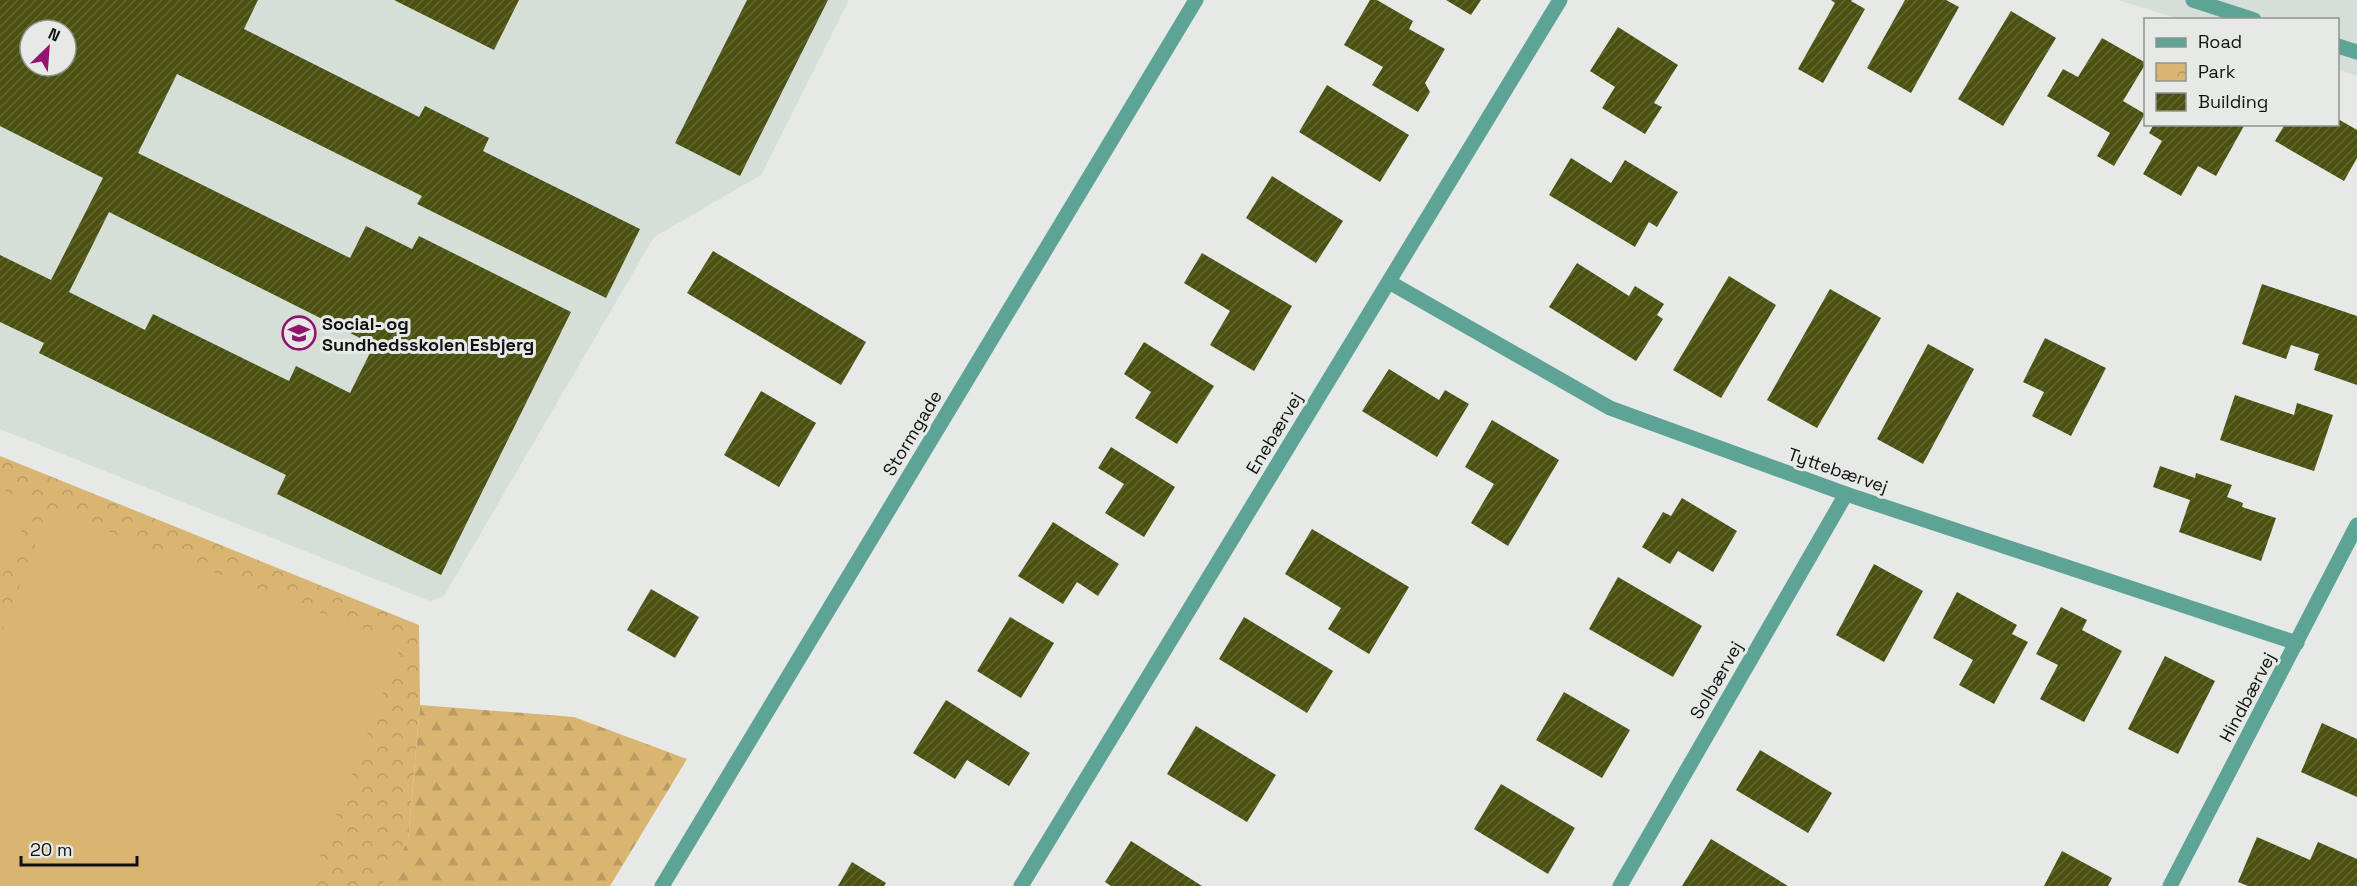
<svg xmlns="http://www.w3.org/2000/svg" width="2357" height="886" font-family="'Space Grotesk',sans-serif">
	<defs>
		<pattern id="forest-firs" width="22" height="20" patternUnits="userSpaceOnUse" patternTransform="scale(1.5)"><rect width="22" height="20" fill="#dab572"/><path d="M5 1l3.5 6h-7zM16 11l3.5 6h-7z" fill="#ba9b62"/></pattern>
		<pattern id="park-crowns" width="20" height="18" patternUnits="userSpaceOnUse" patternTransform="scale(1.5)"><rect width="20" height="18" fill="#dab572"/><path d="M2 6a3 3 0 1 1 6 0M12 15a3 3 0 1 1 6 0" fill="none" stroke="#ba9b62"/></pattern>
		<pattern id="building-hatch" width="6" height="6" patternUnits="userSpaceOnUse" patternTransform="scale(1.5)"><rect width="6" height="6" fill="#4b5111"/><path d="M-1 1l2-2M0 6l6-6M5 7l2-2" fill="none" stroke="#616632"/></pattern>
	</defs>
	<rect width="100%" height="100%" fill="#e6e9e6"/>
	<!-- built -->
	<g fill="#d6dfd7" fill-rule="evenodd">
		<path d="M 0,0 L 849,0 L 761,175 L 654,237 L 444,596 L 430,601 L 0,429 ZM 30,30 L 66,30 L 66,66 L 30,66 Z"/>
		<polygon points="2118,0 2357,0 2357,76 2338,70 2338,20 2179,19"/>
	</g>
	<!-- forest -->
	<polygon fill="url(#forest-firs)" points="420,705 574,717 687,759 610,886 380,886 408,841"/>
	<!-- park -->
	<polygon fill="url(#park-crowns)" points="0,456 419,625 420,705 408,841 381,886 0,886"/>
	<!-- pitch -->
	<g fill="#dab572">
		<polygon points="0,489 33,503 0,582"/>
		<polygon points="49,509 402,644 309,886 0,886 0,637"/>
	</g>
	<!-- building -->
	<g fill="url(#building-hatch)" fill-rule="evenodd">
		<path d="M 0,0 L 258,0 L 244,29 L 419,117 L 425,106 L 489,138 L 483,151 L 640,229 L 606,298 L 417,204 L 422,196 L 177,74 L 138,153 L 350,258 L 366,226 L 412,249 L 419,236 L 571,312 L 441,575 L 277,494 L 286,475 L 39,353 L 44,343 L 0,322 L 0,255 L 51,280 L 103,178 L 0,126 ZM 30,30 L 66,30 L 66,66 L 30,66 ZM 109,212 L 374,345 L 350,393 L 296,366 L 289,381 L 153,314 L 145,330 L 69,292 Z"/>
		<polygon points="394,0 519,0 494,50"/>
		<polygon points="747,0 828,0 740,176 675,143"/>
		<polygon points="1370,0 1377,0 1413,21 1409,29 1445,49 1425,83 1430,92 1418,112 1372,85 1383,67 1344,45"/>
		<polygon points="1446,0 1481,0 1471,15"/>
		<polygon points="1831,0 1852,0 1851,1 1865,9 1823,83 1798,69 1835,3"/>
		<polygon points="1905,0 1946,0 1959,7 1911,93 1867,68"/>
		<polygon points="2011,11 2056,38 2003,126 1958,99"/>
		<polygon points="1618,27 1678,65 1654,103 1662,107 1645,134 1602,108 1615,87 1590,71"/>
		<polygon points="2102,38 2146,63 2123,101 2145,114 2114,166 2097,156 2110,133 2047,96 2063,69 2078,77"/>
		<polygon points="1327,85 1409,135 1380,182 1299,132"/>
		<polygon points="2338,119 2357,130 2357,158 2344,181 2275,141 2285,124 2338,124"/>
		<polygon points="2154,124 2245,124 2216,176 2198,166 2181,196 2143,174 2162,141 2149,133"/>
		<polygon points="1571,158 1611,183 1625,160 1678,192 1657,227 1649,222 1635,247 1549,195"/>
		<polygon points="1272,176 1343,221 1316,263 1246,218"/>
		<polygon points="713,251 866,342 841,385 687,293"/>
		<polygon points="1202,253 1292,306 1254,371 1210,345 1230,311 1184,283"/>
		<polygon points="1577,263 1629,296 1635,286 1664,304 1657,315 1663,319 1636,361 1549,307"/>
		<polygon points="1729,276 1776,305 1721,398 1673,370"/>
		<polygon points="2262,284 2357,316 2357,385 2314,370 2319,354 2291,345 2286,359 2242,344"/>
		<polygon points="1830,289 1881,318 1817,428 1767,400"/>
		<polygon points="2045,338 2106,368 2071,436 2032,416 2044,392 2023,382"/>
		<polygon points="1144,342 1214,386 1177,444 1135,418 1151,392 1124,374"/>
		<polygon points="1928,344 1974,369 1923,464 1877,439"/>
		<polygon points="1389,369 1439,400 1445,390 1469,404 1437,457 1362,411"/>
		<polygon points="761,391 816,423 779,487 724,455"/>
		<polygon points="2235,395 2294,415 2297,403 2333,415 2314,471 2220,440"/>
		<polygon points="1492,420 1559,460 1508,546 1471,523 1494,484 1465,467"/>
		<polygon points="1111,447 1175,487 1144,537 1105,513 1124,484 1098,468"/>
		<polygon points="2160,466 2195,478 2196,473 2232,485 2227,497 2243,503 2242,507 2276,518 2261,561 2179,532 2190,500 2153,487"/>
		<polygon points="1682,498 1737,531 1713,572 1678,551 1670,564 1642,547 1663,512 1671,516"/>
		<polygon points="1053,522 1119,564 1098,596 1077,582 1063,604 1018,576"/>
		<polygon points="1312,529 1409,587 1369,654 1328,629 1341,608 1285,574"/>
		<polygon points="1874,564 1923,591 1884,662 1836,635"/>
		<polygon points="1618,577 1702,626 1673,677 1589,629"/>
		<polygon points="651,589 699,617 675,658 627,630"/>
		<polygon points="1957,592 2017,625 2012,634 2028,642 1994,704 1959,685 1973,660 1933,638"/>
		<polygon points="2061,607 2087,620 2082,630 2122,651 2084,722 2040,699 2058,665 2036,654"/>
		<polygon points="1010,617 1054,643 1021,698 977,671"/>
		<polygon points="1244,617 1333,671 1307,713 1219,659"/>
		<polygon points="2165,656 2215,681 2178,754 2128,729"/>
		<polygon points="1564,692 1630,730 1602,778 1536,740"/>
		<polygon points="946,700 1030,753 1009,786 967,760 955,779 913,753"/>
		<polygon points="2322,723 2357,739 2357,797 2301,772"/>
		<polygon points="1196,726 1276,775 1247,822 1167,774"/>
		<polygon points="1760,750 1832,793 1808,833 1736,790"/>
		<polygon points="1501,784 1575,828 1548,874 1474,829"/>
		<polygon points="2257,837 2310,860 2318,842 2357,859 2357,886 2248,886 2238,882"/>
		<polygon points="1711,839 1788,886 1682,886"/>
		<polygon points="1131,841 1202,886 1111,886 1105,882"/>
		<polygon points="2062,851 2112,878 2108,886 2044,886"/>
		<polygon points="852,862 886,883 884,886 838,886"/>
	</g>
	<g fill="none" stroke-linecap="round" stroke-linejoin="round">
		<!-- minor -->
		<g stroke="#5da496" stroke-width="15">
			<polyline points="2193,0 2254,20"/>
			<polyline points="2338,46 2357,52"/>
			<polyline points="1389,282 1610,408 1846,494 2297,643"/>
			<polyline points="1021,886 1560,0"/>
			<polyline points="1620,886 1846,494"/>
			<polyline points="2170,886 2357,525"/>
		</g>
		<!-- tertiary -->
		<polyline stroke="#5da496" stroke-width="15" points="662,886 1196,0"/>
	</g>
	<!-- icons -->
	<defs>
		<g id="school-ring" transform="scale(1.725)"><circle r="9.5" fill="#e6e9e6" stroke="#93136e" stroke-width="1.5"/><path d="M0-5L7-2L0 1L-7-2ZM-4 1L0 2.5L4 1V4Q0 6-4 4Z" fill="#93136e"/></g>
	</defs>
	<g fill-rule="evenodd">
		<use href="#school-ring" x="299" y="333"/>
	</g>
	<g text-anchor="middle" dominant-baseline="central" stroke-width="6" stroke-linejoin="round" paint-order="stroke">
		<!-- poi labels -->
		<g font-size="18" font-weight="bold" fill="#101110" stroke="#e6e9e6" text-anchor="start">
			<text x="322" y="323">Social- og<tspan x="322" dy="21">Sundhedsskolen Esbjerg</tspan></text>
		</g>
		<!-- street labels -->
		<g font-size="18" fill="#101110" stroke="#e6e9e6">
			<text transform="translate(912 433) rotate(-59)">Stormgade</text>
			<text transform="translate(1274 433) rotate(-59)">Enebærvej</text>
			<text transform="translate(1838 470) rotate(19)">Tyttebærvej</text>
			<text transform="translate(1716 680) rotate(-60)">Solbærvej</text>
			<text transform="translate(2247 697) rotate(-62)">Hindbærvej</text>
		</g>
	</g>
	<!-- legend -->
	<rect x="2144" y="18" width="195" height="108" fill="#e6e9e6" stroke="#909390" stroke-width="1.5"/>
	<rect x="2156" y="38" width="30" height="9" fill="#5da496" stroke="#909390" stroke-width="1.5"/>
	<text x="2198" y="48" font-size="18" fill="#101110">Road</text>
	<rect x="2156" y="63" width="30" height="18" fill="url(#park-crowns)" stroke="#909390" stroke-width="1.5"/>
	<text x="2198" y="78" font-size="18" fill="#101110">Park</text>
	<rect x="2156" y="93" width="30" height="18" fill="url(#building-hatch)" stroke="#909390" stroke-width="1.5"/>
	<text x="2198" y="108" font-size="18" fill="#101110">Building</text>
	<!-- north arrow -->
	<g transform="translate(48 48) rotate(25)"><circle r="28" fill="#e6e9e6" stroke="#909390" stroke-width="1.5"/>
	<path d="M0-4.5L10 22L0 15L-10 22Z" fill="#93136e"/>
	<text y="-9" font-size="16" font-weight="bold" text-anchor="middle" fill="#101110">N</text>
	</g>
	<!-- scale -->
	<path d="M21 856v9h116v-9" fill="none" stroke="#101110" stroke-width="3"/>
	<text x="30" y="856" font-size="18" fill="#101110" stroke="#e6e9e6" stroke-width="4.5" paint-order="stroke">20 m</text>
</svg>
